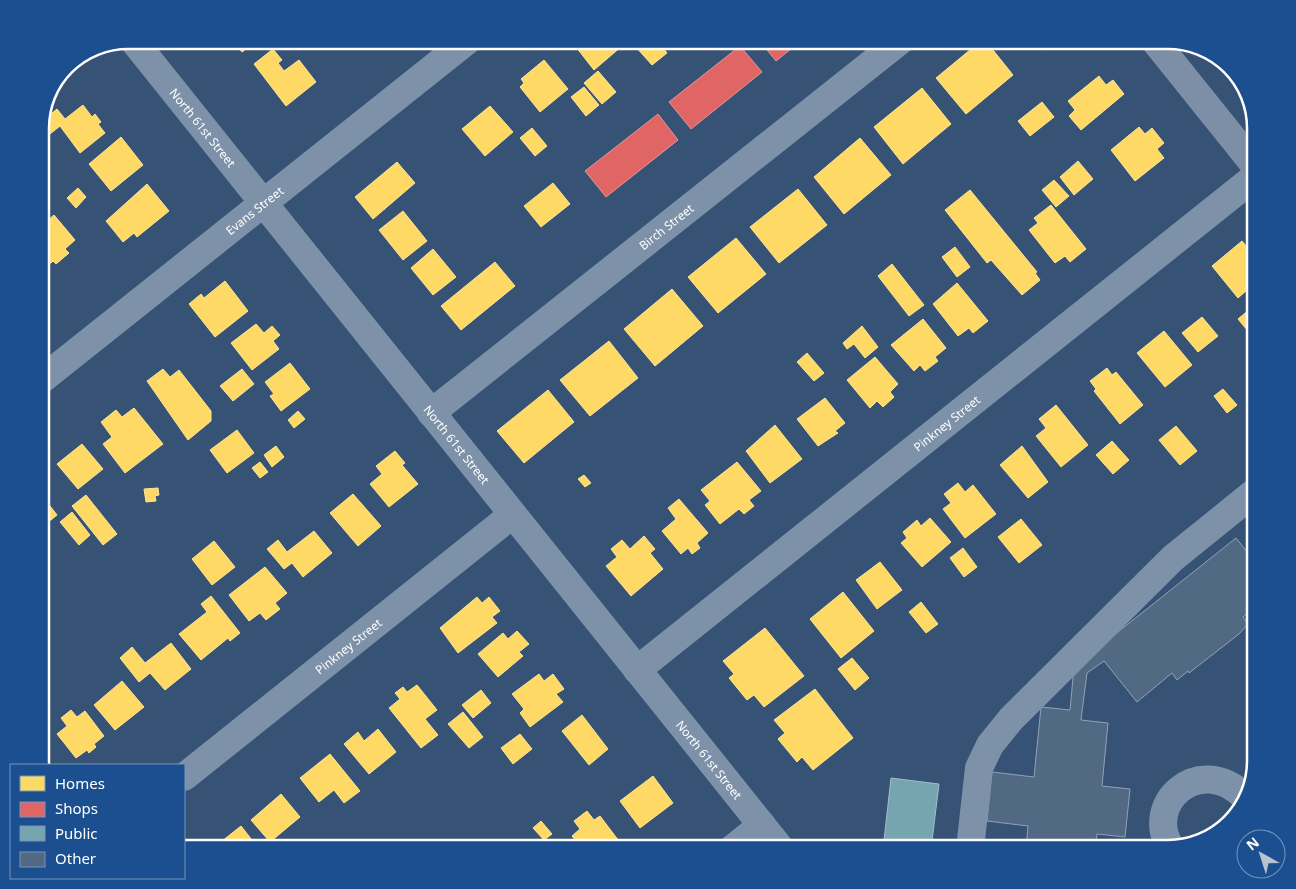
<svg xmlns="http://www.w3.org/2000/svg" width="1296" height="889" font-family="'Noto Sans',sans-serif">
	<rect width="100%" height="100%" fill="#365274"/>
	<!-- homes -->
	<g fill="#ffd966" stroke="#ffe494">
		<polygon points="233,40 258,40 242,52"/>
		<polygon points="575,40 617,40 622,46 594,70 572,42"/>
		<polygon points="642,40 657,40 667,53 652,65 635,46"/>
		<polygon points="982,40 985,40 1013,75 966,114 936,78"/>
		<polygon points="1035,40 1056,40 1043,50"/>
		<polygon points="273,49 282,60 278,63 284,71 299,60 316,82 286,106 254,64"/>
		<polygon points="544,60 568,89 540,112 520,87 524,83 521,79"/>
		<polygon points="598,71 616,92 602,104 584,83"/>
		<polygon points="1099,76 1106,85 1113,80 1124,94 1081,130 1069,116 1075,110 1068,101"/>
		<polygon points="584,87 599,105 586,116 571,97"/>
		<polygon points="922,88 951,124 903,164 874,127"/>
		<polygon points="1042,102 1054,117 1030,136 1018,121"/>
		<polygon points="83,105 92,117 95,114 101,122 98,124 105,133 80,153 60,126 50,134 41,122 57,109 65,119"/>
		<polygon points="490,106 513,132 485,156 462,129"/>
		<polygon points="1139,127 1145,134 1152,128 1164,143 1157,149 1164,158 1135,181 1111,150"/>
		<polygon points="532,128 547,146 535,156 520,138"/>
		<polygon points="121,137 143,165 111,191 89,164"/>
		<polygon points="860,138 891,175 844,214 814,177"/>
		<polygon points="1078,161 1093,179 1074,195 1060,177"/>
		<polygon points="397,162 415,183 373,219 355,197"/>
		<polygon points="1054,180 1069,196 1056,207 1042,190"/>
		<polygon points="553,183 570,204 541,227 524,206"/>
		<polygon points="147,184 169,211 137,237 134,233 123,242 106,221"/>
		<polygon points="78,188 86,197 76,208 67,198"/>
		<polygon points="798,189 827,225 779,263 750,227"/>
		<polygon points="970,190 1037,272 1035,273 1040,280 1022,295 991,260 987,263 945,210"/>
		<polygon points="1051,205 1086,249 1070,262 1065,256 1055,263 1029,230 1038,223 1034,218"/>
		<polygon points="403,211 427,241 403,260 379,230"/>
		<polygon points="54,215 75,240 65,249 69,253 56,264 53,261 44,269 40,265 40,227"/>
		<polygon points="736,238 766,274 718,313 688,277"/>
		<polygon points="1242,241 1256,258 1256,282 1238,298 1212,266"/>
		<polygon points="955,247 970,267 957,277 942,257"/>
		<polygon points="433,249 456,277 433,295 411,268"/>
		<polygon points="495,262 515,286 461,330 441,306"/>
		<polygon points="892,264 924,305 909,316 878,276"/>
		<polygon points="225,281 248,311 215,337 189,304 201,294 204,298"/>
		<polygon points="957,283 988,321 973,333 969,328 958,336 933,304"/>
		<polygon points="672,289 703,326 655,366 624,329"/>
		<polygon points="1256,304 1256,341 1238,319"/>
		<polygon points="1202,317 1218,336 1198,352 1182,333"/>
		<polygon points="923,319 946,348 935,357 938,361 925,371 920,365 914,371 891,345"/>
		<polygon points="256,324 264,333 272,326 280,335 273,341 279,349 252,370 231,343"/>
		<polygon points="862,326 878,347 865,358 854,344 847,349 843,343"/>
		<polygon points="1164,331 1192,365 1165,387 1137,353"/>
		<polygon points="609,341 638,378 590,416 560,380"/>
		<polygon points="807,353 824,373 814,381 797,362"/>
		<polygon points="875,357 898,384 890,392 894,397 883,407 877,401 870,408 847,380"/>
		<polygon points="290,363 310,389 281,411 270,396 274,394 265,382"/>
		<polygon points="1107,368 1112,375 1116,372 1143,405 1120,424 1094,391 1096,389 1090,381"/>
		<polygon points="163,369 170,377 179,370 211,411 211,421 188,440 147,381"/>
		<polygon points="242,369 254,384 233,401 220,386"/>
		<polygon points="1223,389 1237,405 1227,413 1214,396"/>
		<polygon points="548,390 574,422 524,463 497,431"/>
		<polygon points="825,398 845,423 835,431 838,433 818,446 797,419"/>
		<polygon points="1056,405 1088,445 1061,467 1036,436 1046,428 1039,419"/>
		<polygon points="134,408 163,444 125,473 103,444 112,437 101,422 116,410 122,417"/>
		<polygon points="298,411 305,419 294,428 288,420"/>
		<polygon points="775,425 802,459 770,483 746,451"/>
		<polygon points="1176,426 1197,451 1180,465 1159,440"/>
		<polygon points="237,430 254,453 227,473 210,450"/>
		<polygon points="1112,441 1129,460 1113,474 1096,455"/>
		<polygon points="82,444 103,469 78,489 57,464"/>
		<polygon points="276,446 284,457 272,467 264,455"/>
		<polygon points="1022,446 1048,482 1028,498 1000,465"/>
		<polygon points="395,451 405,463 402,465 418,484 389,507 370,484 382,474 376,466"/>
		<polygon points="260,462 268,472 260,478 252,468"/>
		<polygon points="737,462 761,491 749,500 754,506 744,514 739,509 720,524 705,505 710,501 701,490"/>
		<polygon points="584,475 591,483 585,487 578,479"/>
		<polygon points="958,483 965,492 973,485 996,514 965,538 943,509 951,503 944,494"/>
		<polygon points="158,488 159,495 155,496 156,501 146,502 144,489"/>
		<polygon points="40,493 57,515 40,529"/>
		<polygon points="353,494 381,526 358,546 330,513"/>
		<polygon points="86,495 117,534 103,545 72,506"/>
		<polygon points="679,499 708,533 697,543 700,548 692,554 688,548 681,554 662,531 676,519 668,508"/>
		<polygon points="72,512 90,535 79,545 60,522"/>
		<polygon points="930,518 951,542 922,567 901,543 907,538 903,532 917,520 921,526"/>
		<polygon points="1021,519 1042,545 1019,563 998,537"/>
		<polygon points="314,531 332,553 303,577 292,563 284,569 267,549 278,540 287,552"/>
		<polygon points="644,536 655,549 650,553 663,569 631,596 606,566 617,557 611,549 622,540 630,549"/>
		<polygon points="214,541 235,567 212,585 192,559"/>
		<polygon points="963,548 977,567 964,577 950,558"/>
		<polygon points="880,562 902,590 877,609 856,580"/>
		<polygon points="265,567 287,593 275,603 280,609 266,620 260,613 249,621 229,595"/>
		<polygon points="843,592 874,631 841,658 810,619"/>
		<polygon points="211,596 240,633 230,641 228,638 201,660 179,634 207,612 201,604"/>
		<polygon points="477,597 482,603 489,597 500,611 492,617 497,623 458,653 440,628"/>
		<polygon points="921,602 938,624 926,633 909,612"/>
		<polygon points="765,628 804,676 764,707 754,695 747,700 729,678 734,674 723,661"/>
		<polygon points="517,631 529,644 519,652 523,656 498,677 478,654 503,633 508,639"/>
		<polygon points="171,643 191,669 165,690 150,673 139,682 120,658 132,647 145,663"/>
		<polygon points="852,658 869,678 855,690 838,669"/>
		<polygon points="539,674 544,681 553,674 564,689 556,694 563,702 530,727 520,713 524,709 512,694"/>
		<polygon points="122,681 144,707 115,730 94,705"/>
		<polygon points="417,685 437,710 425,719 438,735 421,748 389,708 400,699 395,693 403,687 407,692"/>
		<polygon points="815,689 853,738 813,770 802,757 797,762 778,739 785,733 774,720"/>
		<polygon points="481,690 491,703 473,718 462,705"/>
		<polygon points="71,710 77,717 85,711 104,736 94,744 96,747 89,753 87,750 76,758 57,734 67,726 61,718"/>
		<polygon points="463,712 483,737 469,748 448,724"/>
		<polygon points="582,715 608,749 589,765 562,731"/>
		<polygon points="378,729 396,752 369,774 344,744 358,732 364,741"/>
		<polygon points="520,734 532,749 513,764 501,748"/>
		<polygon points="330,754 360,791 344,803 334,790 319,802 300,778"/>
		<polygon points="653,776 673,803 640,828 620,801"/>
		<polygon points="281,794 300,817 270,842 251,820"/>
		<polygon points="587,811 594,820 600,816 625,849 582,849 572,836 580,829 574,821"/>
		<polygon points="541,821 552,834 544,840 533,828"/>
		<polygon points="241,826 259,849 212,849"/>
		<polygon points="548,844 552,849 542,849"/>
	</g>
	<!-- shops -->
	<g fill="#e06666" stroke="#e99494">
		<polygon points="759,40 802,40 776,61"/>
		<polygon points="740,46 762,72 691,129 669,102"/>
		<polygon points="658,114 678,140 606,197 585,171"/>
	</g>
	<!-- public -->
	<polygon fill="#76a5af" stroke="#9fc0c7" points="891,778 939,784 931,849 883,849"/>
	<!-- building -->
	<polygon fill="#526984" stroke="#92a2b6" points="1236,538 1256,563 1256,607 1243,617 1248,624 1239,634 1189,673 1188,671 1177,680 1172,673 1137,702 1104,661 1087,673 1081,720 1108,723 1102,786 1130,789 1125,837 1097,834 1095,849 1026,849 1028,826 987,821 992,772 1034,777 1041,707 1070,710 1074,667"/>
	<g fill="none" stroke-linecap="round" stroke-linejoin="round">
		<!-- minor -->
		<g stroke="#7d92a8" stroke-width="28">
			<path id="s1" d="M 133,40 L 781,849"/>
			<path id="s2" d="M 40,381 L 468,40"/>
			<path id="s3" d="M 431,413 L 901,40"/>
			<path id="s4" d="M 637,670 L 1256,176"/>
			<path id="s5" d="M 184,777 L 512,515"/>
			<path d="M 1171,848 C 1142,805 1199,751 1245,797"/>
			<polyline points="732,849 762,825"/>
			<polyline points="970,849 979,768 990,745 1011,719 1173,558 1256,491"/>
		</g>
		<!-- major -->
		<polyline stroke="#7d8ea7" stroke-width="28" points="1154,40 1256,167"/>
	</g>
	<g text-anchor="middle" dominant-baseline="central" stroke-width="5" stroke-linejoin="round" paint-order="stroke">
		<!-- street labels -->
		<g font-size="12" fill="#fff" stroke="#1b4f8f">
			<text stroke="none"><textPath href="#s1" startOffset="112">North 61st Street</textPath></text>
			<text stroke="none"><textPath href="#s2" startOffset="274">Evans Street</textPath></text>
			<text stroke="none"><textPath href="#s3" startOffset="300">Birch Street</textPath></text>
			<text stroke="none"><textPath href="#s4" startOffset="396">Pinkney Street</textPath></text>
			<text stroke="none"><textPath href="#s1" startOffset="518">North 61st Street</textPath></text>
			<text stroke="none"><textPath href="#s5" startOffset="210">Pinkney Street</textPath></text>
			<text stroke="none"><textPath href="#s1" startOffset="922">North 61st Street</textPath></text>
		</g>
	</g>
	<!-- crop -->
	<path d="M0 0H1296V889H0ZM128 49H1168A79 79 0 0 1 1247 128V761A79 79 0 0 1 1168 840H128A79 79 0 0 1 49 761V128A79 79 0 0 1 128 49Z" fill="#1b4f8f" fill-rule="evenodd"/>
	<path fill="none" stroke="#fff" stroke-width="2.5" d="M128 49H1168A79 79 0 0 1 1247 128V761A79 79 0 0 1 1168 840H128A79 79 0 0 1 49 761V128A79 79 0 0 1 128 49Z"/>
	<!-- legend -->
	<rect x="10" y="764" width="175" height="115" fill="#1b4f8f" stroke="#7695bc"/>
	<rect x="20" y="776" width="25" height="15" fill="#ffd966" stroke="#7695bc"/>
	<text x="55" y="789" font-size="15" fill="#ffffff">Homes</text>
	<rect x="20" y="802" width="25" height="15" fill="#e06666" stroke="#7695bc"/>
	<text x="55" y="814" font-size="15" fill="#ffffff">Shops</text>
	<rect x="20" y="826" width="25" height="15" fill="#76a5af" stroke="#7695bc"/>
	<text x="55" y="839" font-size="15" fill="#ffffff">Public</text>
	<rect x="20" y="852" width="25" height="15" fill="#526984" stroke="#7695bc"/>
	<text x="55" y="864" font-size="15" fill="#ffffff">Other</text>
	<!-- north arrow -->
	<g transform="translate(1261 854) rotate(321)"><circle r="24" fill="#1b4f8f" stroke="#7695bc"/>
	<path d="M0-4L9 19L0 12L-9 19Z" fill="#b9c2ce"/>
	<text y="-8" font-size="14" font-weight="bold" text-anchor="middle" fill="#ffffff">N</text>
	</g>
</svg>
